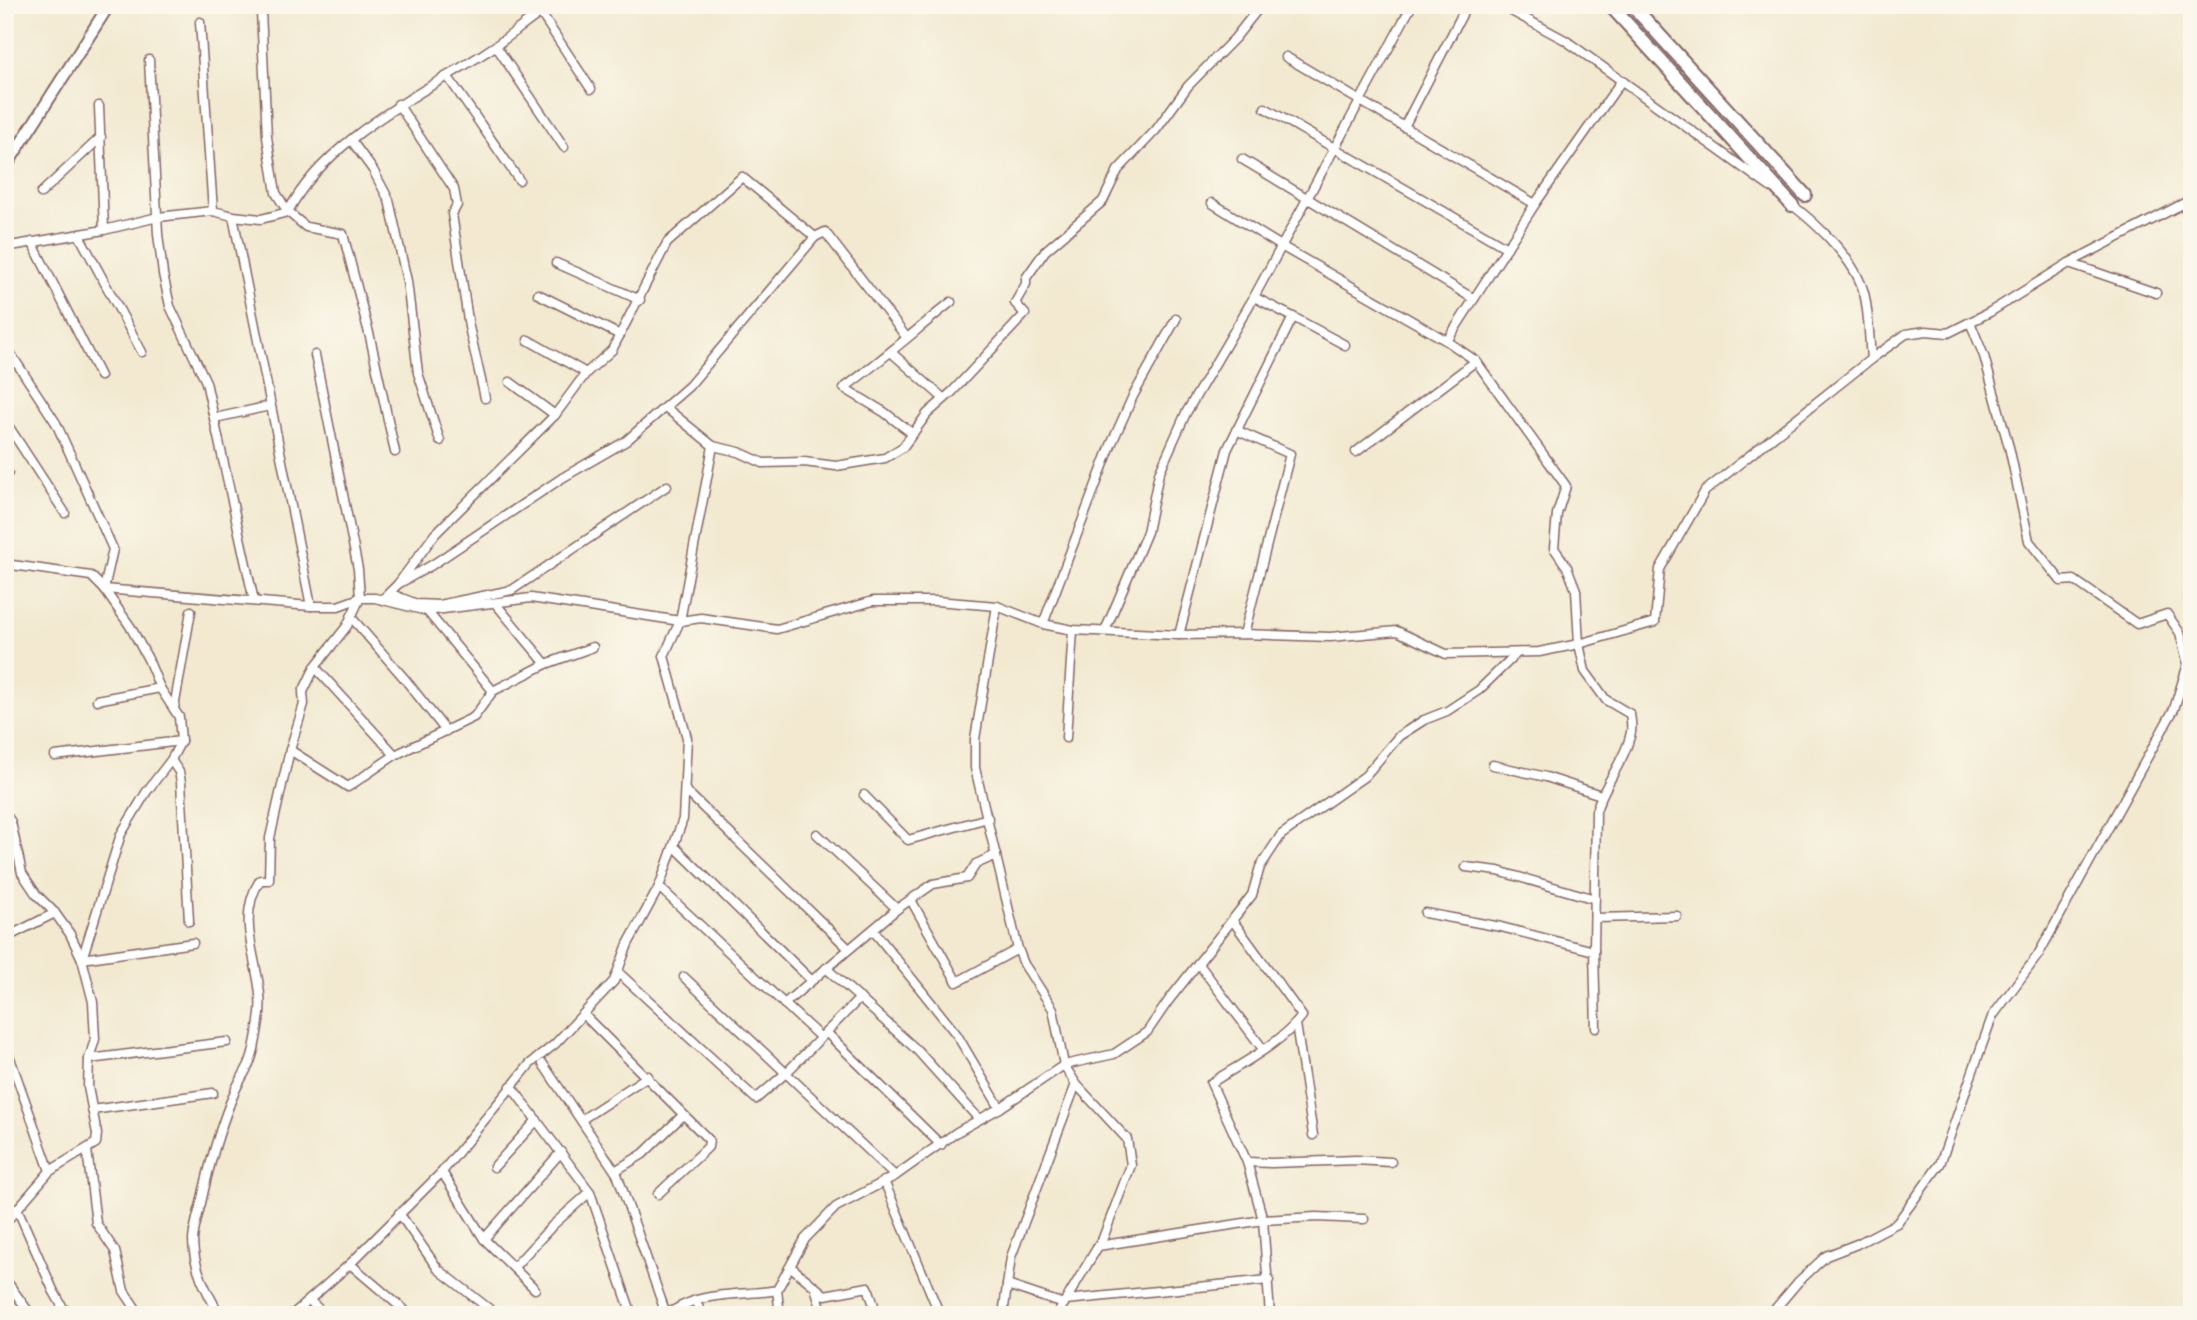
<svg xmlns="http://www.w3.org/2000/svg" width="2197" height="1320" font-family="Cardo,serif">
	<rect width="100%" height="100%" fill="#fbf7ec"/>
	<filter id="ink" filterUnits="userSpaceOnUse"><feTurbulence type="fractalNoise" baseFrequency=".0143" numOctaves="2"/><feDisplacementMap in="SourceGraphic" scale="14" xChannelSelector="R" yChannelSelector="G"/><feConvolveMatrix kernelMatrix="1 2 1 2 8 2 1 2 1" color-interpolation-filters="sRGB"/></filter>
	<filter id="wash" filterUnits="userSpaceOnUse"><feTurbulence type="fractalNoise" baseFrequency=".00686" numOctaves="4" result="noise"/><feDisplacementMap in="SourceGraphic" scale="28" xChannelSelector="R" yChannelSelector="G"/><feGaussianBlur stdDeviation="1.57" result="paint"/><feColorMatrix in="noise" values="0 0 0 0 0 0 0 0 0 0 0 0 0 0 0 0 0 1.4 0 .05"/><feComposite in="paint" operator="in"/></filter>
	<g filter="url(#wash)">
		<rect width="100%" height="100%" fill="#f2e9d0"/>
	</g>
	<g filter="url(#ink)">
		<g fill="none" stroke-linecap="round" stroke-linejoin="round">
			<!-- minor casing -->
			<g stroke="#856665" stroke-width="11">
				<g id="minor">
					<polyline points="1500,5 1565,40 1770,187"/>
					<polyline points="261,11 267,137 276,193 288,212 306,227 343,234 370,337 395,452"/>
					<polyline points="540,12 591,89"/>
					<polyline points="200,22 213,211"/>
					<polyline points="496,46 564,147"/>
					<polyline points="1286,57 1535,204"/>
					<polyline points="149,60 158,234 163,274 170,306 206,382 254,601"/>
					<polyline points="448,77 519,180"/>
					<polyline points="398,104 454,189 457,205 452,214 469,327 485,398"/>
					<polyline points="99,106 104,230"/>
					<polyline points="1265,108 1507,248"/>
					<polyline points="1404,127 1467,5"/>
					<polyline points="351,140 373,170 389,200 407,281 418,373 440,441"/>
					<polyline points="1242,159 1474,299"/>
					<polyline points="41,193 101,137"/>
					<path d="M 1212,203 L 1281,246 L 1447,341 L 1476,361 L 1566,486 L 1557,514 L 1554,548 L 1567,567 L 1576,590 L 1579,644 L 1585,671 L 1606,700 L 1630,714 C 1631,720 1632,727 1631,732 C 1626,759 1604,784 1596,811 L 1594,951 L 1596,1028"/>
					<path d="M 1791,204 C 1817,224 1855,259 1864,293 C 1869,313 1869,337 1871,359"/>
					<polyline points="233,216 311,606"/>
					<polyline points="79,235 142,352"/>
					<polyline points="32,242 100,376"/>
					<path d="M 5,247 L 104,230 L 158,217 L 213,211 L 233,216 L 261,219 L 288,212 C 324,140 421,94 486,52 C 509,38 529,19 552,5"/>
					<polyline points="556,263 640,300"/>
					<polyline points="2069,263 2156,293"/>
					<polyline points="538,294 620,335"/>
					<polyline points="1293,317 1345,345"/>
					<polyline points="528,340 586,373"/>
					<polyline points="1447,341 1535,204 1622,80"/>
					<polyline points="5,345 56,423 113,549 104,589 130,626 148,659 160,688 179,717 181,741 171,760 147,791 121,834 82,959"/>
					<polyline points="892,353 943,398"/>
					<polyline points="510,382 555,415"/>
					<polyline points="665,407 713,446 739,452 763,463 804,462 836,466 885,458 903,447 927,414 952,392 1025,314 1015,303 1026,284 1026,278 1045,251 1103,201 1118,170 1156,130 1188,86 1235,38 1261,5"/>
					<polyline points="215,418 270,406"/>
					<polyline points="5,421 65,513"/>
					<polyline points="1236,430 1290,454 1244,634"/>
					<path d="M 913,434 L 884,412 L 844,388 C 881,361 915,331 951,302"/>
					<polyline points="1356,452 1476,361"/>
					<polyline points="5,476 8,473"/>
					<polyline points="5,564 91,576 104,589 311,606 338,606 360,598 375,598 427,611 531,598 680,621 701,618 777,629 873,601 936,601 997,606 1043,624 1073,630 1179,635 1244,634 1330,637 1397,631 1446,654 1539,652 1579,644 1655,622 1660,569 1705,491 1871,359 1906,334 1926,331 1948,333 1990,312 2069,263 2192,199"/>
					<polyline points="398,584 432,565 562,478 626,441 689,386 815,237 825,232 907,338"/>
					<polyline points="389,593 417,604 439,605 512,590 667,486"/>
					<polyline points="383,599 398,584 435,534 555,415 586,373 612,350 667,243 742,177 815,237"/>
					<polyline points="496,604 546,664"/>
					<polyline points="997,606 975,739 975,768 1018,949 1024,964 1053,1009 1064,1065 1076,1084 1127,1139 1131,1165 1103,1238 1057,1315"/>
					<polyline points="427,611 493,691"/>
					<polyline points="351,617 404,678 446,731"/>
					<polyline points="1043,624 1111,445 1133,396 1176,319"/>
					<polyline points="1105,631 1147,532 1159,473 1186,413 1254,297 1412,5"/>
					<polyline points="1179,635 1227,450 1293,317 1254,297"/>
					<polyline points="315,667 395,755"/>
					<polyline points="97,700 160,688"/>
					<polyline points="174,708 191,611"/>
					<polyline points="1066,738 1073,630"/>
					<polyline points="290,750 348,787 395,755 474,717 493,691 546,664 593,647"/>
					<polyline points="55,756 181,741"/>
					<polyline points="171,760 179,772 181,782 189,921"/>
					<polyline points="1493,765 1546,777 1601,795"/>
					<polyline points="685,790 848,948"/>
					<polyline points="864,795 908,840 988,818"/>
					<polyline points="5,813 11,822 22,873 36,894 55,913 70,934 82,959 93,1002 95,1039 89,1059 88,1087 97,1134 96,1143 50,1171 5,1223"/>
					<polyline points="817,834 897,909"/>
					<polyline points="675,847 811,980"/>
					<polyline points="1466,867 1498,871 1595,899"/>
					<polyline points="659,887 820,1037"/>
					<polyline points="911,900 957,982 1018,949"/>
					<polyline points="1425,913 1501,927 1594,951"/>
					<polyline points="1596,918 1677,916"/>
					<path d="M 1233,921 L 1302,1016 C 1282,1043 1239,1065 1211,1083 L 1247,1162 L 1263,1220 L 1270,1315"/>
					<polyline points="873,930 957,1035 1000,1108"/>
					<polyline points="5,938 55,913"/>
					<polyline points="82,959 193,943"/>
					<polyline points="1198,963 1263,1049"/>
					<polyline points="826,968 917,1050 979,1119"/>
					<polyline points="619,973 756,1099 787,1072 860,998"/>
					<polyline points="684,977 895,1176"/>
					<polyline points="784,1004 897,909 933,884 967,878 976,864 996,855"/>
					<polyline points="584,1015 709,1140 708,1147 658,1194"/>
					<polyline points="1296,1024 1313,1135"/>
					<polyline points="826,1032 941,1145"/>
					<polyline points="5,1044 50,1171"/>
					<polyline points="89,1059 227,1042"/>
					<polyline points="543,1064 617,1174 666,1314"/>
					<polyline points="511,1086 590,1192 632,1315"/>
					<polyline points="92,1110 213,1093"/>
					<polyline points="581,1120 648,1076"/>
					<polyline points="87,1150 96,1223 115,1251 124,1291 140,1315"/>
					<polyline points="1247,1162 1271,1163 1356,1160 1391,1162"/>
					<polyline points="494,1167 537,1120"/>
					<polyline points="615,1171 643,1154 681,1117"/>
					<polyline points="442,1172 484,1239 535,1289"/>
					<polyline points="884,1181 940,1315"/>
					<polyline points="17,1208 53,1290 67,1315"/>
					<polyline points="399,1213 438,1269 497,1315"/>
					<polyline points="484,1239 561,1152"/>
					<polyline points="1098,1246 1263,1220 1316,1217 1364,1219"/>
					<polyline points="350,1264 410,1315"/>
					<polyline points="514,1267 553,1225 590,1192"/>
					<polyline points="791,1267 825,1295 868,1287 877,1315"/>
					<polyline points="5,1279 31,1315"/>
					<polyline points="1007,1285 1064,1304"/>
					<polyline points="815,1287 823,1315"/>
					<polyline points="777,1290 780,1315"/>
					<polyline points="309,1300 325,1315"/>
					<polyline points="695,1300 702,1315"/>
					<polyline points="1066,1300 1269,1280"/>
					<path d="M 220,1315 C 207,1293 193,1267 193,1240 C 194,1228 198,1215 201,1203 C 209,1166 220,1126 235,1091 C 239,1081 246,1072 250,1062 C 255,1050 257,1034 259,1021 C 268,973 231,926 260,880 L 269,880 L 270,838 L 290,750 L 304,704 L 303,692 L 315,667 L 347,626 L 360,598 L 358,569 L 315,355"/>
					<polyline points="292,1315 350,1264 442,1172 530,1064 555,1044 614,981 628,944 659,887 683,819 687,738 664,656 680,621 713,446"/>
					<path d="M 666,1315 C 675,1309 686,1303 697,1300 C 723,1292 750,1295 777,1290 L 805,1239 L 836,1207 L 895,1176 L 957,1132 L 1000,1108 L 1064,1065 L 1114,1054 L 1147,1032 L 1169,1000 L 1252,895 L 1260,867 L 1281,835 L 1365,776 L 1399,736 L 1424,720 L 1447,711 L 1479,690 L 1516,654"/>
					<polyline points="1003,1315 1011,1257 1076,1084"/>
					<polyline points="1770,1315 1798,1282 1826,1256 1857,1244 1897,1223 1940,1164 1992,1017 2038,955 2174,709 2188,664 2180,633 2167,614 2137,624 2074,580 2061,581 2029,541 2010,451 1984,356 1970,322"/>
				</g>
			</g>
			<!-- tertiary casing -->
			<g stroke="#856665" stroke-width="14">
				<polyline id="tertiary" points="5,168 109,5"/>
			</g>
			<!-- secondary casing -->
			<g stroke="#856665" stroke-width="16">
				<g id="secondary">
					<polyline points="1610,5 1792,205"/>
					<polyline points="1632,5 1805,195"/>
				</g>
			</g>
			<!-- minor -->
			<use href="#minor" stroke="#fff" stroke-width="8"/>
			<!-- tertiary -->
			<use href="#tertiary" stroke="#fff" stroke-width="10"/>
			<!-- secondary -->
			<use href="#secondary" stroke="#fff" stroke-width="12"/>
		</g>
	</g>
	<!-- margin -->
	<rect width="2197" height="1320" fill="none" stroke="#fbf7ec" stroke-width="28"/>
</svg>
